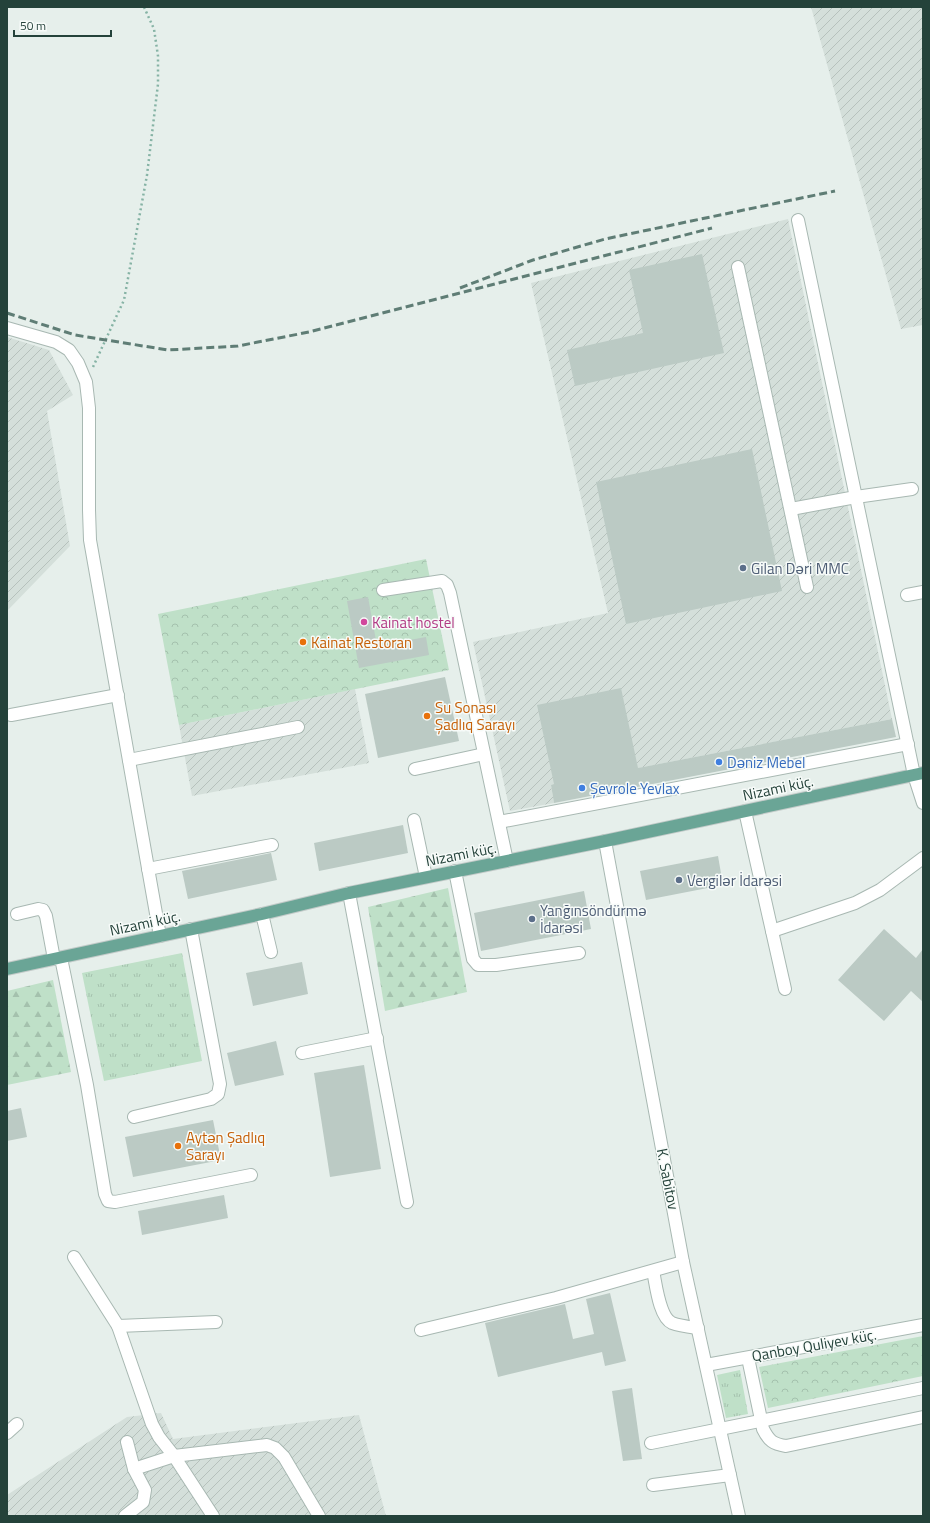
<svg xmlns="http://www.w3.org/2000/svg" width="930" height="1523" font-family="'Titillium Web',sans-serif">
	<defs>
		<pattern id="industrial-furrows" width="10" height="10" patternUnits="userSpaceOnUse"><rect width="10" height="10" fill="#d4dfda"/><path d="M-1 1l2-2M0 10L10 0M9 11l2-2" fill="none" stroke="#b6c1bc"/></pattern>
		<pattern id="grass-tufts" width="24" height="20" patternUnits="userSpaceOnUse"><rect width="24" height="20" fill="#bfe0c8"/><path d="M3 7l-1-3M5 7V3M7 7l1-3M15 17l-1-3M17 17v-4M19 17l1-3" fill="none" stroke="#a4c1ad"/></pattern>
		<pattern id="forest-firs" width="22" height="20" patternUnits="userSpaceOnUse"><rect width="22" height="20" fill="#bfe0c8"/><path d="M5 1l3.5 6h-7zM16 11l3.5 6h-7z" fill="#a4c1ad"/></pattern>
		<pattern id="park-crowns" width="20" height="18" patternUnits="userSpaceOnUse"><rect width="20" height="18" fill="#bfe0c8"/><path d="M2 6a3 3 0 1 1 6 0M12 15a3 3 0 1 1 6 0" fill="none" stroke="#a4c1ad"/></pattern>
	</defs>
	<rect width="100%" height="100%" fill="#e6efeb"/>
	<!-- industrial -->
	<g fill="url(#industrial-furrows)">
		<polygon points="811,7 923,7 923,325 901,329"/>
		<polygon points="788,219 892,719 551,785 554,803 510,811 473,642 608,613 531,283"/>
		<polygon points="7,337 49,350 73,395 47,411 70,546 7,611"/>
		<polygon points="355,689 369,763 192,796 179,725"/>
		<polygon points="161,1413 173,1439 359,1415 386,1516 7,1516 7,1495 127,1417"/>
	</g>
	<!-- grass -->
	<g fill="url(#grass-tufts)">
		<polygon points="182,953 202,1061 104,1081 82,973"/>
		<polygon points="740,1370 748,1414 726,1418 717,1375"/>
	</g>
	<!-- forest -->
	<g fill="url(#forest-firs)">
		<polygon points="448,888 467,992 385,1011 368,907"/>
		<polygon points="53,980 71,1072 7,1085 7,991"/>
	</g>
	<!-- park -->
	<g fill="url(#park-crowns)">
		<polygon points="426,559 449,670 179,725 158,614"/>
		<polygon points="923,1336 923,1376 768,1408 759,1367"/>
	</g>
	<!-- building -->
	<g fill="#bbcac4">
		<polygon points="702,254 724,353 575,386 567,350 643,333 629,270"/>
		<polygon points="752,449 782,591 626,624 596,482"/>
		<polygon points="368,597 377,646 426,637 429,655 359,668 347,601"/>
		<polygon points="445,677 459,741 378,758 365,694"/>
		<polygon points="621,688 638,768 892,719 896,737 554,803 551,785 554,784 537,705"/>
		<polygon points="403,825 408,853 319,871 314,843"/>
		<polygon points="271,853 277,880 188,899 182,871"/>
		<polygon points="718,856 723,885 646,900 640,871"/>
		<polygon points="584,891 591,929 481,951 474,913"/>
		<polygon points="884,929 916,958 923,949 923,1002 911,991 884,1021 838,980"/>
		<polygon points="302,962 308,994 253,1006 246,973"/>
		<polygon points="276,1041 284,1075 235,1086 227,1053"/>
		<polygon points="364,1065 381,1169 330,1177 314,1073"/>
		<polygon points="21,1108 27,1137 7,1141 7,1111"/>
		<polygon points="213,1120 221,1160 133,1177 125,1137"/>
		<polygon points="224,1195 228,1218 142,1235 138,1211"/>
		<polygon points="610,1293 626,1361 605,1366 602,1352 498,1377 485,1323 565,1304 573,1339 594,1334 586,1299"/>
		<polygon points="632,1388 642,1459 623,1461 612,1391"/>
	</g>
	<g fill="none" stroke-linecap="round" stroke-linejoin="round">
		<!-- minor casing -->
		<g stroke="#a8b8b2" stroke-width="14">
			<g id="minor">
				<polyline points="798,220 914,775 923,803"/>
				<polyline points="738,267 807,587"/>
				<polyline points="7,328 56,342 69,350 78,363 86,382 89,408 89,510 90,540 160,936"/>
				<polyline points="791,509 856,497 912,489"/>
				<polyline points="383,590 442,581 447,585 450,593 507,861"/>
				<polyline points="907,595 923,592"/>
				<polyline points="11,715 118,695"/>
				<polyline points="129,760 298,727"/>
				<polyline points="415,769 484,754"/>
				<polyline points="745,811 785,989"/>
				<polyline points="414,820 426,877"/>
				<polyline points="499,822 908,744"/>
				<polyline points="605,841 683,1262 739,1516"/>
				<polyline points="148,869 272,845"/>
				<polyline points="455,871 473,959 478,965 496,965 579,953"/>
				<polyline points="349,893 407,1202"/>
				<polyline points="17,914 38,909 43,910 46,916 54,959"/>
				<polyline points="262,914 271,952"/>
				<polyline points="772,931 855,903 880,890 923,858"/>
				<polyline points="61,958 87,1085 105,1194 108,1201 115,1202 251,1175"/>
				<polyline points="302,1053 377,1038"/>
				<polyline points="134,1117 211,1099 218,1094 220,1084 191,929"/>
				<polyline points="74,1257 118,1326 152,1424 159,1437 174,1456 213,1516"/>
				<path d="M 653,1271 C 656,1284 659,1317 672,1323 C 680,1326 690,1327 698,1328"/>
				<polyline points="118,1326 216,1322"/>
				<polyline points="421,1330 556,1298 683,1262"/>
				<path d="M 748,1358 L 763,1429 C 769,1441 773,1444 786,1446 L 923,1417"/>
				<polyline points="706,1365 923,1325"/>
				<polyline points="7,1433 17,1424"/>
				<polyline points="651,1443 923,1388"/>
				<polyline points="134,1469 174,1456 267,1445 275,1448 284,1457 319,1516"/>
				<polyline points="653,1485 730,1475"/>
				<polyline points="125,1516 143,1502 145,1490 134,1469 127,1442"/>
			</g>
		</g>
		<!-- major casing -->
		<g stroke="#c2cac8" stroke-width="14">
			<polyline id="major" points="7,969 262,914 349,893 605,841 923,773"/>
		</g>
		<!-- path -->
		<polyline stroke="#86b3a5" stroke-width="2.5" stroke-dasharray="2 3" stroke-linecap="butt" points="93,367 124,300 147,175 158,84 158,56 154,29 144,7"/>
		<!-- minor -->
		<use href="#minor" stroke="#fff" stroke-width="12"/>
		<!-- major -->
		<use href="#major" stroke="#6aa596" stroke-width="12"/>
		<!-- rail -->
		<g stroke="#5f7d75" stroke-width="3" stroke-dasharray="8 4" stroke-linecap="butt">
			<polyline points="460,288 533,260 605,239 835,191"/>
			<polyline points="7,313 75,335 168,350 238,346 309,332 712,228"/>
		</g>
	</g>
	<!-- markers -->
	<g fill="#5c6f8a" stroke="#f7fbf9" stroke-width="1.5">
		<circle cx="743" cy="568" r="4"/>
		<circle cx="679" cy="880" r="4"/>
		<circle cx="532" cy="919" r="4"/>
	</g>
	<circle fill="#d1479c" stroke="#f7fbf9" stroke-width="1.5" cx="364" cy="622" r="4"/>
	<g fill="#e8710a" stroke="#f7fbf9" stroke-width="1.5">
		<circle cx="303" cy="642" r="4"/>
		<circle cx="427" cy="716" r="4"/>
		<circle cx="178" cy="1146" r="4"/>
	</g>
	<g fill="#3f7fe0" stroke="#f7fbf9" stroke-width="1.5">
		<circle cx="719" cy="762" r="4"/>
		<circle cx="582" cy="788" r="4"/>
	</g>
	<g text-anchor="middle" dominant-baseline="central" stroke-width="3" stroke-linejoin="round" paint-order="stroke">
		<!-- service labels -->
		<g font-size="15" fill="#4e5e75" stroke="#f7fbf9" text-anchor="start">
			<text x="751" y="568">Gilan Dəri MMC</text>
			<text x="687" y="880">Vergilər İdarəsi</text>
			<text x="540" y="910">Yanğınsöndürmə<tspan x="540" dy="17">İdarəsi</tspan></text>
		</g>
		<!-- hotel labels -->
		<g font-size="15" fill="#b23c85" stroke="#f7fbf9" text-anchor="start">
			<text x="372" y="622">Kainat hostel</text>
		</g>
		<!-- food labels -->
		<g font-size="15" fill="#c56008" stroke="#f7fbf9" text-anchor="start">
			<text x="311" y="642">Kainat Restoran</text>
			<text x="435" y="707">Su Sonası<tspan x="435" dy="17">Şadlıq Sarayı</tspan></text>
			<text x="186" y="1137">Aytən Şadlıq<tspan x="186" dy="17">Sarayı</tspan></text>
		</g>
		<!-- shop labels -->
		<g font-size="15" fill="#366cbe" stroke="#f7fbf9" text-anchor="start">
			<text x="727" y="762">Dəniz Mebel</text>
			<text x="590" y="788">Şevrole Yevlax</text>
		</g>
		<!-- street labels -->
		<g font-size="15" fill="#24423a" stroke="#f7fbf9">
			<text transform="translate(778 788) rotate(-12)">Nizami küç.</text>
			<text transform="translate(461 854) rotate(-11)">Nizami küç.</text>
			<text transform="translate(145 923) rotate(-12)">Nizami küç.</text>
			<text transform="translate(668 1179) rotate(79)">K. Sabitov</text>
			<text transform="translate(814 1345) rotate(-10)">Qanboy Quliyev küç.</text>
		</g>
	</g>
	<!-- border -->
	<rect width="930" height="1523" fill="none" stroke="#24423a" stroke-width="16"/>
	<!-- scale -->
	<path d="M14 30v6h97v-6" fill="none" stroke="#24423a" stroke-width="2"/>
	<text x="20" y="30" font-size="12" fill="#24423a" stroke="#f7fbf9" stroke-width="3" paint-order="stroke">50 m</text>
</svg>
